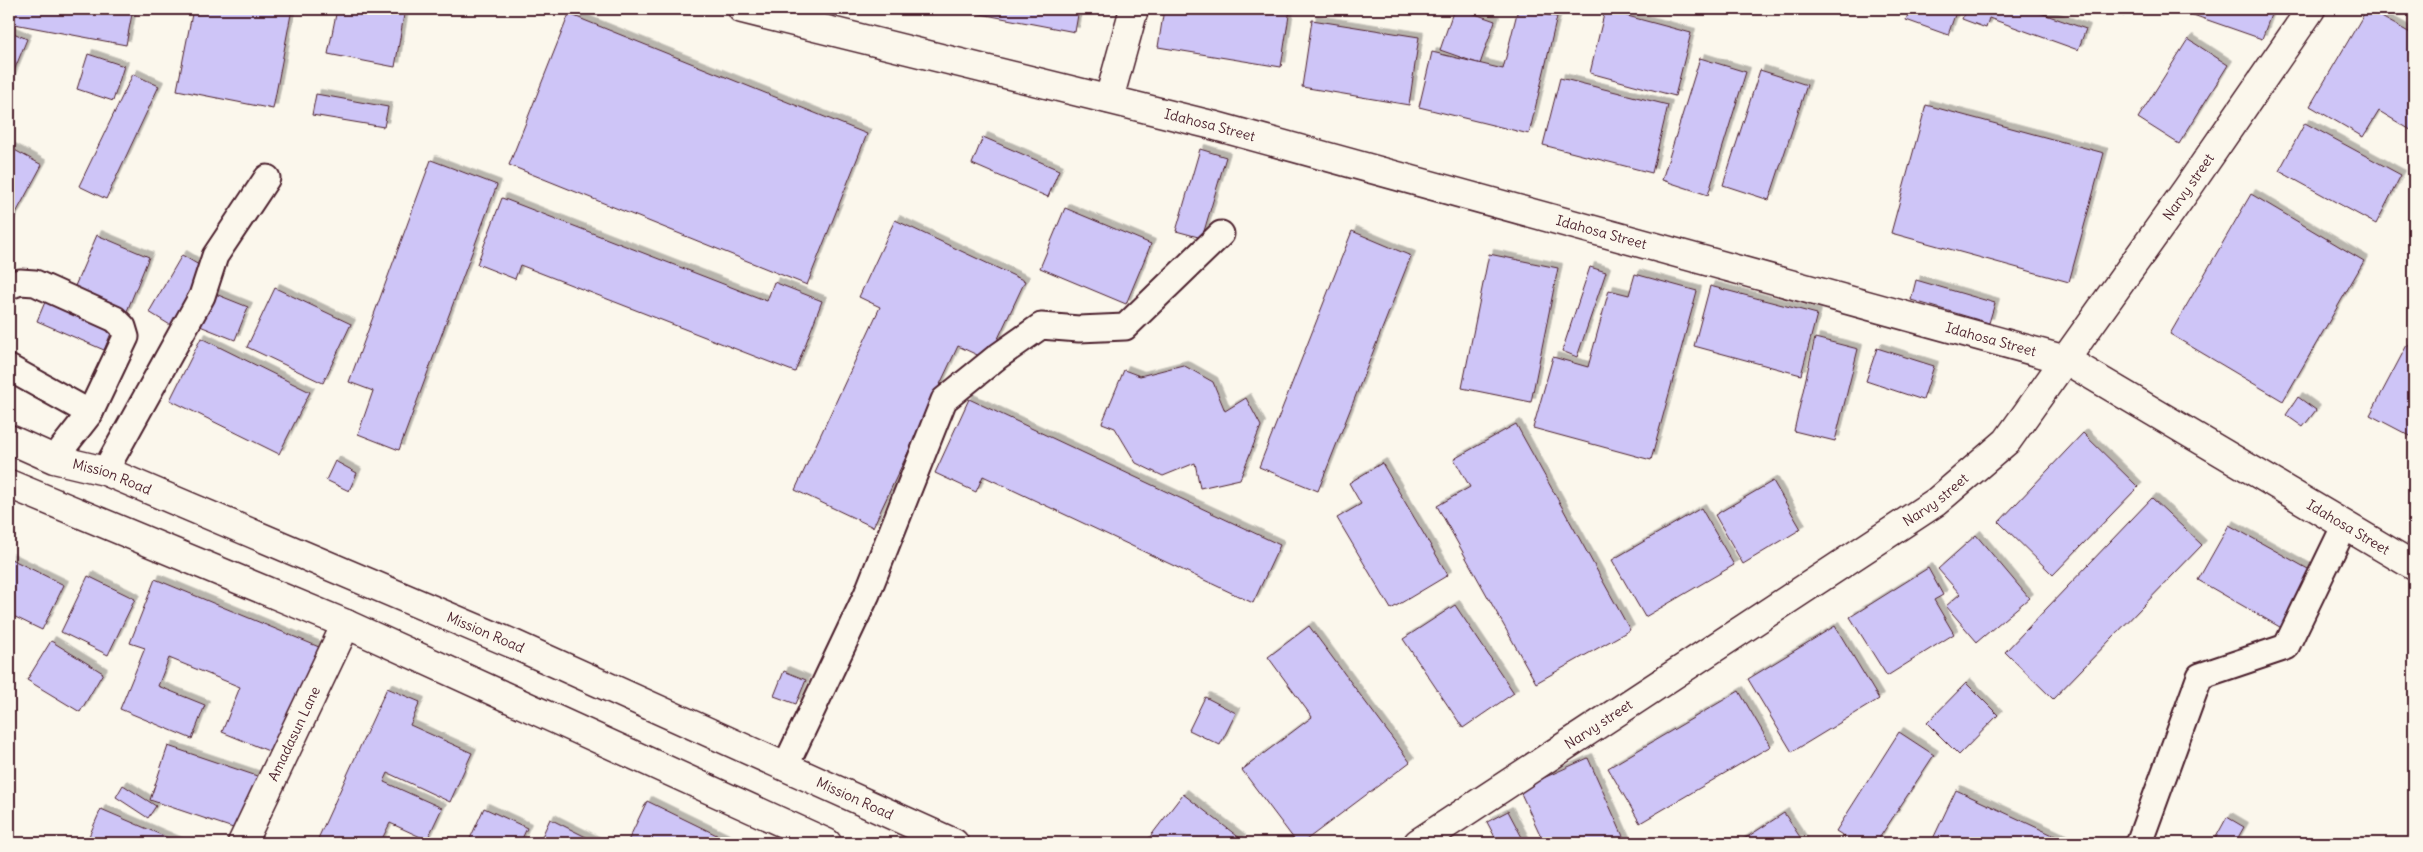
<svg xmlns="http://www.w3.org/2000/svg" width="2423" height="852" font-family="Delius,sans-serif">
	<defs>
		<filter id="shadow"><feDropShadow dx="4.5" dy="-4.5" stdDeviation="0" flood-color="#0004"/></filter>
	</defs>
	<rect width="100%" height="100%" fill="#fbf7ec"/>
	<filter id="ink" filterUnits="userSpaceOnUse"><feTurbulence type="fractalNoise" baseFrequency=".02" numOctaves="2"/><feDisplacementMap in="SourceGraphic" scale="10" xChannelSelector="R" yChannelSelector="G"/><feConvolveMatrix kernelMatrix="1 2 1 2 8 2 1 2 1" color-interpolation-filters="sRGB"/></filter>
	<g filter="url(#ink)">
		<!-- building -->
		<g fill="#cec5f7" stroke="#4a1f2b" filter="url(#shadow)">
			<polygon points="9,9 133,9 126,45 9,23"/>
			<polygon points="193,9 292,9 273,109 177,90"/>
			<polygon points="337,9 405,9 395,67 328,54"/>
			<polygon points="966,9 1079,9 1075,32 965,11"/>
			<polygon points="1164,9 1290,9 1281,67 1158,47"/>
			<polygon points="1454,9 1461,9 1495,21 1480,64 1440,50"/>
			<polygon points="1518,9 1557,17 1529,134 1419,107 1432,52 1503,69"/>
			<polygon points="1910,9 1957,9 1948,35 1906,20"/>
			<polygon points="1966,9 2029,9 2086,29 2078,50 1989,18 1986,28 1962,19"/>
			<polygon points="2101,9 2127,9 2124,16"/>
			<polygon points="2176,9 2273,9 2262,39"/>
			<polygon points="2367,9 2414,35 2414,45 2409,54 2414,57 2414,132 2379,111 2363,137 2310,106"/>
			<polygon points="1605,10 1691,33 1675,96 1590,73"/>
			<polygon points="569,14 867,134 807,285 509,165"/>
			<polygon points="1312,20 1419,37 1409,105 1302,87"/>
			<polygon points="9,31 27,39 9,83"/>
			<polygon points="2188,39 2228,65 2179,144 2138,118"/>
			<polygon points="88,54 124,66 113,101 77,89"/>
			<polygon points="1700,58 1746,72 1708,195 1662,180"/>
			<polygon points="1760,70 1807,85 1769,200 1723,185"/>
			<polygon points="133,74 159,86 106,199 79,186"/>
			<polygon points="1560,78 1668,105 1652,173 1543,145"/>
			<polygon points="316,94 388,107 384,127 312,115"/>
			<polygon points="1926,105 2104,153 2069,282 1891,233"/>
			<polygon points="2305,123 2401,175 2376,224 2279,171"/>
			<polygon points="983,137 1059,170 1048,197 972,164"/>
			<polygon points="9,147 42,165 9,226"/>
			<polygon points="1200,149 1226,157 1202,238 1176,231"/>
			<polygon points="431,160 497,185 399,450 358,434 373,391 349,382"/>
			<polygon points="2251,194 2364,261 2283,401 2170,334"/>
			<polygon points="502,198 767,301 774,282 822,301 795,372 520,265 515,279 477,264"/>
			<polygon points="1065,208 1151,244 1126,304 1040,268"/>
			<polygon points="895,220 1025,281 988,360 958,346 873,527 795,490 880,307 859,297"/>
			<polygon points="1352,231 1411,256 1318,491 1259,467"/>
			<polygon points="97,235 149,257 125,316 72,293"/>
			<polygon points="1489,254 1558,268 1531,402 1462,388"/>
			<polygon points="182,255 209,271 175,328 149,312"/>
			<polygon points="1590,267 1606,272 1577,357 1562,351"/>
			<polygon points="1635,274 1697,291 1651,460 1533,428 1553,357 1588,367 1609,290 1629,295"/>
			<polygon points="1916,280 1995,303 1989,323 1911,300"/>
			<polygon points="1710,286 1817,314 1801,375 1694,346"/>
			<polygon points="275,288 351,324 323,383 247,347"/>
			<polygon points="213,293 248,307 235,340 200,326"/>
			<polygon points="45,302 112,331 104,350 37,321"/>
			<polygon points="201,338 310,392 279,454 170,400"/>
			<polygon points="1815,338 1858,349 1835,441 1794,431"/>
			<polygon points="2407,345 2414,349 2414,438 2370,415"/>
			<polygon points="1877,348 1934,366 1923,400 1866,381"/>
			<polygon points="1183,365 1213,382 1225,411 1246,398 1261,426 1240,479 1200,488 1195,463 1163,476 1136,463 1115,428 1102,423 1124,370 1140,376"/>
			<polygon points="2298,397 2316,410 2303,427 2286,415"/>
			<polygon points="969,399 1280,545 1253,603 983,476 976,492 935,473"/>
			<polygon points="1516,424 1630,630 1536,683 1437,506 1470,487 1454,459"/>
			<polygon points="2083,433 2138,487 2053,575 1999,522"/>
			<polygon points="335,461 357,473 349,491 326,480"/>
			<polygon points="1382,463 1448,575 1391,609 1337,518 1361,504 1349,483"/>
			<polygon points="1773,481 1801,529 1743,564 1715,515"/>
			<polygon points="2152,498 2202,545 2053,699 2005,652"/>
			<polygon points="1701,508 1734,565 1645,617 1612,560"/>
			<polygon points="2229,525 2317,574 2285,630 2198,580"/>
			<polygon points="1976,535 2029,598 1977,642 1946,606 1960,594 1938,569"/>
			<polygon points="9,558 64,585 42,630 9,614"/>
			<polygon points="1928,568 1943,595 1934,600 1954,634 1887,676 1850,617"/>
			<polygon points="88,576 135,599 108,655 61,632"/>
			<polygon points="155,579 319,647 276,754 222,732 240,687 169,658 158,686 205,705 192,739 120,709 145,648 130,643"/>
			<polygon points="1455,605 1514,693 1463,728 1403,639"/>
			<polygon points="1309,626 1410,762 1302,843 1297,843 1242,770 1312,717 1268,657"/>
			<polygon points="1835,626 1879,699 1792,752 1748,679"/>
			<polygon points="51,641 103,673 80,712 27,680"/>
			<polygon points="784,671 806,680 796,704 774,696"/>
			<polygon points="1966,683 1998,715 1959,755 1927,723"/>
			<polygon points="387,688 420,702 410,725 472,753 450,802 388,773 384,782 442,808 427,840 390,823 380,843 316,843"/>
			<polygon points="1739,691 1771,746 1640,823 1608,768"/>
			<polygon points="1205,697 1236,713 1220,745 1189,730"/>
			<polygon points="1899,732 1934,755 1876,843 1855,843 1836,831"/>
			<polygon points="168,746 260,777 242,831 150,800"/>
			<polygon points="1588,758 1626,843 1544,843 1519,789"/>
			<polygon points="123,785 156,806 148,818 116,797"/>
			<polygon points="1956,790 2070,843 1931,843"/>
			<polygon points="1183,794 1241,839 1238,843 1146,842"/>
			<polygon points="647,801 729,841 728,843 627,843"/>
			<polygon points="484,808 527,828 520,843 468,843"/>
			<polygon points="101,809 180,843 86,843"/>
			<polygon points="1508,811 1525,843 1498,843 1487,822"/>
			<polygon points="1784,813 1804,843 1738,843"/>
			<polygon points="2227,817 2244,827 2235,843 2222,843 2215,839"/>
			<polygon points="550,819 598,843 539,843"/>
		</g>
		<g fill="none" stroke-linecap="round" stroke-linejoin="round">
			<!-- service casing -->
			<g stroke="#4a1f2b" stroke-width="29">
				<g id="service">
					<polyline points="9,286 20,282 35,283 115,319 123,327 126,337 90,413"/>
					<polyline points="9,368 90,413 54,459"/>
					<polyline points="105,471 202,296 215,256 267,178"/>
					<polyline points="785,767 867,594 944,400 997,357 1041,326 1079,329 1125,327 1221,234"/>
					<polyline points="2139,843 2200,676 2286,647 2345,525"/>
				</g>
			</g>
			<!-- minor casing -->
			<g stroke="#4a1f2b" stroke-width="31">
				<g id="minor">
					<path id="s1" d="M 742,9 L 1212,125 L 2066,360 L 2414,566"/>
					<polyline points="1109,99 1134,9"/>
					<path id="s2" d="M 242,843 L 346,624"/>
					<path id="s3" d="M 1418,843 L 1936,502 L 2007,441 L 2187,189 L 2311,9"/>
				</g>
			</g>
			<!-- tertiary casing -->
			<g stroke="#4a1f2b" stroke-width="31">
				<g id="tertiary">
					<path id="s4" d="M 9,439 L 54,459 L 105,471 L 511,643 L 954,843"/>
					<polyline points="9,484 346,624 827,843"/>
				</g>
			</g>
			<!-- service -->
			<use href="#service" stroke="#fbf7ec" stroke-width="25"/>
			<!-- minor -->
			<use href="#minor" stroke="#fbf7ec" stroke-width="28"/>
			<!-- tertiary -->
			<use href="#tertiary" stroke="#fbf7ec" stroke-width="28"/>
		</g>
	</g>
	<g text-anchor="middle" dominant-baseline="central" stroke-width="4" stroke-linejoin="round" paint-order="stroke">
		<!-- street labels -->
		<g font-size="14" fill="#4a1f2b" stroke="#fbf7ec">
			<text stroke="none"><textPath href="#s1" startOffset="482">Idahosa Street</textPath></text>
			<text stroke="none"><textPath href="#s3" startOffset="1026">Narvy street</textPath></text>
			<text stroke="none"><textPath href="#s1" startOffset="888">Idahosa Street</textPath></text>
			<text stroke="none"><textPath href="#s1" startOffset="1292">Idahosa Street</textPath></text>
			<text stroke="none"><textPath href="#s4" startOffset="110">Mission Road</textPath></text>
			<text stroke="none"><textPath href="#s3" startOffset="621">Narvy street</textPath></text>
			<text stroke="none"><textPath href="#s1" startOffset="1698">Idahosa Street</textPath></text>
			<text stroke="none"><textPath href="#s4" startOffset="515">Mission Road</textPath></text>
			<text stroke="none"><textPath href="#s3" startOffset="216">Narvy street</textPath></text>
			<text stroke="none"><textPath href="#s2" startOffset="121">Amadasun Lane</textPath></text>
			<text stroke="none"><textPath href="#s4" startOffset="920">Mission Road</textPath></text>
		</g>
	</g>
	<!-- margin -->
	<rect width="2423" height="852" fill="none" stroke="#fbf7ec" stroke-width="30"/>
	<rect x="15" y="15" width="2393" height="822" fill="none" stroke="#4a1f2b" stroke-width="2" filter="url(#ink)"/>
</svg>
